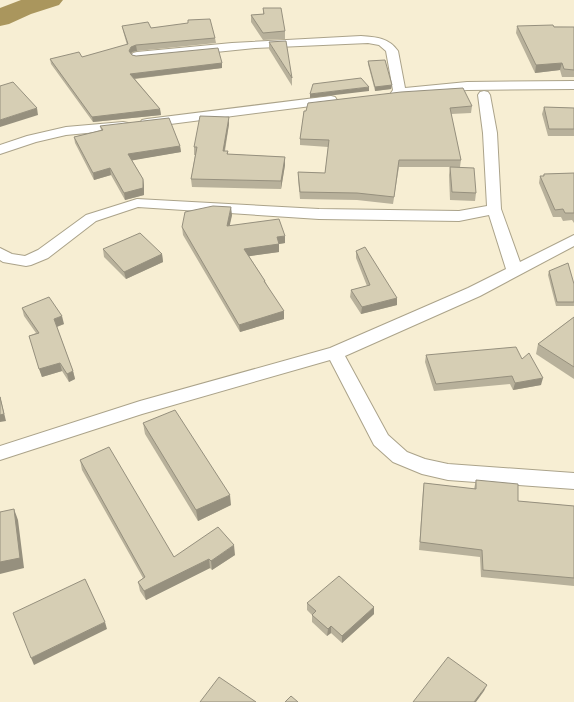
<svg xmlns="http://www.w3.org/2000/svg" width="574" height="702" font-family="Figtree,sans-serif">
	<rect width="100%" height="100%" fill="#f7eed3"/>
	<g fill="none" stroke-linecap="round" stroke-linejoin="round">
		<!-- river -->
		<polygon fill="#aa965d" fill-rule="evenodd" points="21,0 63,0 59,5 31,14 9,24 0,26 0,8"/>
		<!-- street casing -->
		<g stroke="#aba38a" stroke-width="2">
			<g id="street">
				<path d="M 361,36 C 376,37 389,38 398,51 L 405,88 L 467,82 L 574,81 L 574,89 L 467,90 L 397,97 L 393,96 L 391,93 L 393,90 L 386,51 L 379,45 L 368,43 L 255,48 L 137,60 L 133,59 L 131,56 L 133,53 L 137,52 L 232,43 Z"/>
				<polygon points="484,91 488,92 490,95 497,133 501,209 520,262 574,235 574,246 480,296 345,356 388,435 407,452 425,459 448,464 574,473 574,489 448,480 422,474 393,462 374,445 330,360 142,414 0,460 0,446 140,401 330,348 468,288 506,269 489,215 459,221 319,219 138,207 96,221 48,258 31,265 26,266 3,262 0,260 0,248 12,254 25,256 38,250 86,215 137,199 319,209 459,211 487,206 483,133 478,95 480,92"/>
				<polygon points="331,96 335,97 337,100 335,103 147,127 142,126 140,123 142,120 147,119"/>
				<polygon points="123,122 128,123 130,126 128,129 66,135 36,142 0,154 0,145 27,136 66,127"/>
			</g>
		</g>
		<!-- street -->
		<use href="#street" fill="#fff" fill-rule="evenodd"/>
	</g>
	<!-- wall -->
	<g fill="#b8b19b">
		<polygon points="263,8 285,31 285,39 263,40 251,22 251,15 263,14"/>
		<polygon points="188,20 215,38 216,43 137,51 132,52 131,54 132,55 136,56 222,63 222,68 135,79 160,109 161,115 93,122 51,64 50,59 82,57 127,45 123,31 122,26 151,28 188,24"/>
		<polygon points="517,26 574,27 574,77 562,77 560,70 535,73 516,33"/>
		<polygon points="269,42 292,78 292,86 269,49"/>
		<polygon points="368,61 392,85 391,89 375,91 368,64"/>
		<polygon points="472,106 471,113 451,114 461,160 460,167 399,167 393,204 357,200 300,199 298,179 298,172 325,173 328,147 300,145 300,139 304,111"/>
		<polygon points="544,107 574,108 574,136 548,136 542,114"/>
		<polygon points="229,124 225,151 228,151 228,154 285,157 285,165 281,189 192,187 191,179 195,155 194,155 194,147"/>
		<polygon points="100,126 180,146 181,152 132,160 143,179 144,186 144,195 125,200 111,175 94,180 75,143 74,137 101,130"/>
		<polygon points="450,167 476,193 475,201 450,200 449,175"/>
		<polygon points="574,173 574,223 572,220 563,221 561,217 553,217 539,183 540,176 543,176 544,174"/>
		<polygon points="232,215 229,226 285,236 285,243 279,244 279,252 249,256 265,281 284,319 240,332 183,235 182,227"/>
		<polygon points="103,249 162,254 163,262 126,279 104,257"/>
		<polygon points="356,251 397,305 361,314 350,297 351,290 367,286 356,258"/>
		<polygon points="549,271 574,284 574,306 556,306 548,275"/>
		<polygon points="22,308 64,324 57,327 73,371 75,379 69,382 62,371 42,377 29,336 36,333 24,316"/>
		<polygon points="574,317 574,379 536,354 538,344"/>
		<polygon points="426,355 522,359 541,385 513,390 510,384 434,391 425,362"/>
		<polygon points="143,423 231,505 198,521 145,434"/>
		<polygon points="80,460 174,557 235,555 212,570 210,568 146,600 140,591 138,582 143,578 82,470"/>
		<polygon points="476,480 518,501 574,506 574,586 481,577 480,557 419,550 423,491 424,483 474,489"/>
		<polygon points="307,603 374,614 342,643 331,633 327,636 312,622 312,615 307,610"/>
	</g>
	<!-- shaded-wall -->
	<g fill="#96907e">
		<polygon points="136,45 137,51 132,52 130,57 129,51 131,47"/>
		<polygon points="222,63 222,68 131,79 130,74"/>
		<polygon points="562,63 560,70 535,73 536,65"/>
		<polygon points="392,85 391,89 375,91 375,87"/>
		<polygon points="369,87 369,91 310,98 310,94"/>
		<polygon points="37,108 38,115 0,127 0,120"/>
		<polygon points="160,109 161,115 93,122 92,117"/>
		<polygon points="229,117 229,124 223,159 223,151"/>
		<polygon points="180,146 181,152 129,161 128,154"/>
		<polygon points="285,157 285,165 281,189 281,181"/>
		<polygon points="110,168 111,175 94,180 93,173"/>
		<polygon points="143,179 144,186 144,195 125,200 124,193"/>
		<polygon points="231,207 232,215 228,234 227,226"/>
		<polygon points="285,236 285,243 279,244 279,252 244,257 244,249 277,237"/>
		<polygon points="162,254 163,262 126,279 124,272"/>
		<polygon points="397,298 397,305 361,314 362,307"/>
		<polygon points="284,311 284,319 240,332 239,325"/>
		<polygon points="62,316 64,324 56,327 54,319"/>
		<polygon points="60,363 62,371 42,377 39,369"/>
		<polygon points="73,371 75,379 69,382 67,374"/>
		<polygon points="543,378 541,385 513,390 515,383"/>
		<polygon points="0,396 6,421 0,422"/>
		<polygon points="230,495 231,505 198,521 196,510"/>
		<polygon points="14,509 18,520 24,568 0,574 0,562"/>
		<polygon points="234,545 235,555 212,570 211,561"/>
		<polygon points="209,559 210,568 146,600 144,591"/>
		<polygon points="374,607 374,614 342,643 342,636"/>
		<polygon points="105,622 107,629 34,665 31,658"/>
		<polygon points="331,626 331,633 327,636 328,629"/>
		<polygon points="487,685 484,691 476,702 474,702"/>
	</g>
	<!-- building -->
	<g fill="#d6ceb4" stroke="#96907e">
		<polygon points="263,8 281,8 285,31 263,33 251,15 264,14"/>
		<polygon points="210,19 215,38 136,45 131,47 129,51 132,55 136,56 218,48 222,63 130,74 160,109 92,117 50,59 79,52 82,57 128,44 122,26 148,22 151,28 188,23 188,20"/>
		<polygon points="553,25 554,27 574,27 574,70 564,69 562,63 536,65 517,26"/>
		<polygon points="286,41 292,78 269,42"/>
		<polygon points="385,60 392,85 375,87 368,61"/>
		<polygon points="361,78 369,87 310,94 313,84"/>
		<polygon points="13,82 37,108 0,120 0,86"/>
		<polygon points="463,88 472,106 450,108 461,160 399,160 394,197 357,193 300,192 298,172 325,173 329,140 300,139 304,111 306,111 308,103 401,92"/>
		<polygon points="544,107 574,108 574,129 549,129"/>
		<polygon points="200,116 229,117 223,151 228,151 227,154 285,157 281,181 191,179 197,147 194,147"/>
		<polygon points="169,118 180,146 128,154 143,179 143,188 124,193 110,168 93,173 74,137 103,130 100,126"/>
		<polygon points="450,167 474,168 476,193 452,192"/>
		<polygon points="574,173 574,213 565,213 563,209 555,210 540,176 544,176 544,174"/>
		<polygon points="213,206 231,207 227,226 279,219 285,236 277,237 279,244 244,249 265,281 264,281 284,311 239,325 182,227 185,212"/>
		<polygon points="140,233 162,254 124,272 103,249"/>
		<polygon points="365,247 397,298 362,307 351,290 370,285 356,251"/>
		<polygon points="568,263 574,284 574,302 557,302 549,271"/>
		<polygon points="49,297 62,316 54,319 73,371 67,374 60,363 39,369 29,336 39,333 22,308"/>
		<polygon points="574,317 574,367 538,344"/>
		<polygon points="516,347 522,359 529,353 543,378 515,383 512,376 436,384 426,355"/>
		<polygon points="0,397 4,414 0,415"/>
		<polygon points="175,410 230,495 196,510 143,423"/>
		<polygon points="109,447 174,557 218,527 234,545 211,561 209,559 144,591 138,582 145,577 80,460"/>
		<polygon points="476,480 518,484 518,501 574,506 574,578 483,570 482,550 420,542 424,483 476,489"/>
		<polygon points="14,509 20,558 0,562 0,512"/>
		<polygon points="339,576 374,607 342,636 331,626 328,629 312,615 316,611 307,603"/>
		<polygon points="85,579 105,622 31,658 13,613"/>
		<polygon points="448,657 487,685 474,702 413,702"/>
		<polygon points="219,677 256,702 200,702"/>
		<polygon points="291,696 298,702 285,702"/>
	</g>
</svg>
